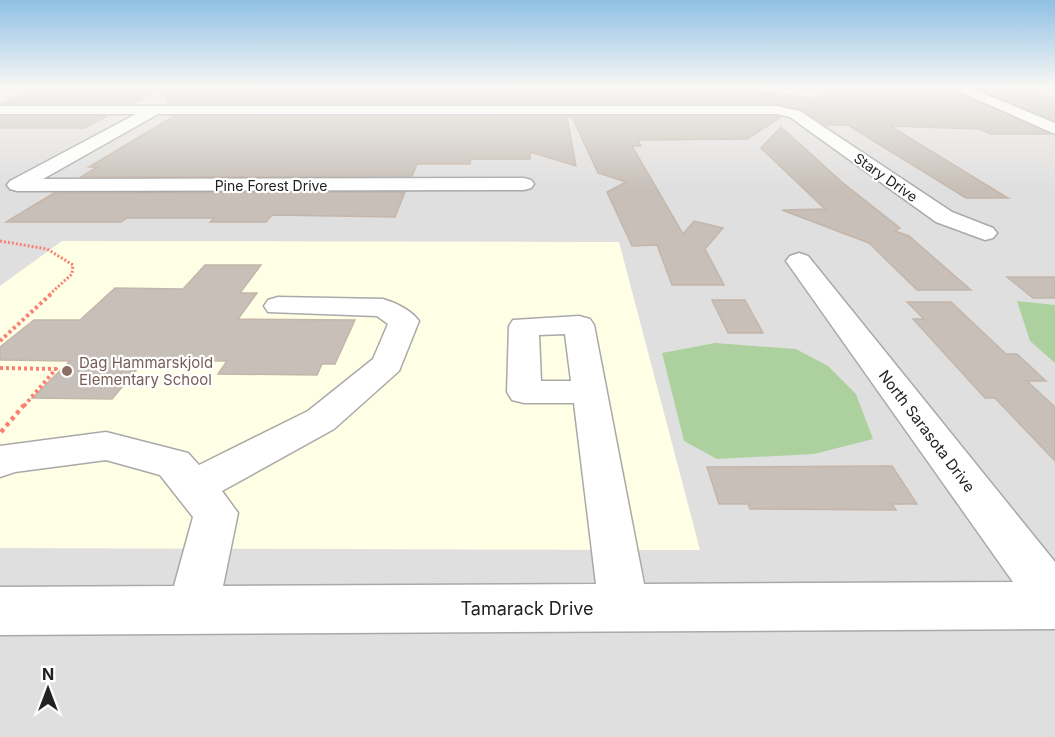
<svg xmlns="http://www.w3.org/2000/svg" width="1055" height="737" font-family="Inter,sans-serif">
	<rect width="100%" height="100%" fill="#f2efe9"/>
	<!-- residential -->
	<polygon fill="#e0dfdf" points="0,86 1055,86 1055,737 0,737 0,548 699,550 63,241 0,286"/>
	<!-- education -->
	<polygon fill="#ffffe5" points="62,241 619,242 700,550 0,548 0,286"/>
	<!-- forest -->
	<g fill="#add19e">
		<polygon points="1017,301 1055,305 1055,363 1030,341"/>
		<polygon points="715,343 796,349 828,366 856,394 873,439 814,454 717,459 684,441 662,353"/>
	</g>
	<!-- building -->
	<g fill="#c7bfb8" stroke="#c4b6ab" stroke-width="1.5">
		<polygon points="42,86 167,86 132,104 0,104"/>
		<polygon points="673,86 753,86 752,91 820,99 830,86 945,86 1050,134 991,134 980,129 890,126 1008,198 966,198 848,125 826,125 801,109 777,104 169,104 162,92 677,91"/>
		<polygon points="971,86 1023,87 1055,99 1055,121"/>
		<polygon points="0,116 107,116 84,128 0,128"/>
		<polygon points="174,116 777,116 781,117 747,139 638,140 641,146 632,146 683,234 694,221 723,228 705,249 724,285 672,285 657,245 632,246 607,192 626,182 598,173 572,117 567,118 576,166 530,152 530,159 471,159 470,164 417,164 412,176 81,177 97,167 89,167"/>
		<polygon points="781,127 843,183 900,228 895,231 909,236 971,290 917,290 869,243 782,210 825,209 761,148"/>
		<polygon points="405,192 395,217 272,215 266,222 210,222 214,218 127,218 121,222 6,222 54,193"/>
		<polygon points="205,265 261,265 240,293 257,293 238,319 355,320 335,364 322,364 317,375 218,374 227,361 145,360 112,399 32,398 70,361 0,360 0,347 34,320 80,320 115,288 183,289"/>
		<polygon points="1007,277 1055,277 1055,298 1033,298"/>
		<polygon points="712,300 745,300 763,333 728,333"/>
		<polygon points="907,302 951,302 1006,354 1017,354 1046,381 1027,381 1055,407 1055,461 995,398 985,398 913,319 924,319"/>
		<polygon points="892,466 917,504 892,504 896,510 750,509 748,504 719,504 707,467"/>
	</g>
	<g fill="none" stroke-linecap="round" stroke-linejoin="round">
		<!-- minor casing -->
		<g stroke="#a9a9a9" stroke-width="3">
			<g id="minor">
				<polygon points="947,86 965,86 1055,123 1055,134"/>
				<polygon points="0,106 777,106 800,111 952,212 993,228 997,233 993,238 985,240 936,222 790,117 777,114 158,114 43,179 524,178 531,180 534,184 531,188 524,190 17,191 10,189 7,185 10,181 136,114 0,114"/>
				<path d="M 799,253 L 808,256 L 1055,562 L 1055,629 L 0,635 L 0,587 L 174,586 L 193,517 L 160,475 L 106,460 L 15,472 L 0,477 L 0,446 L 106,432 L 188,453 L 199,465 L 308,411 L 373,359 L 388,324 L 377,316 L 268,312 L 264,306 L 268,300 L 278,297 L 383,299 C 396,303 411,310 419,321 L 399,371 L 334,429 L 222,491 L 238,513 L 223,586 L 596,584 L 574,403 L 524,403 L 512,400 L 507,392 L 509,326 L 513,320 L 579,316 L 590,319 L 594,325 L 644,584 L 1013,582 L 786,261 L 790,256 ZM 565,334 L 571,381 L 541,381 L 539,335 Z"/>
			</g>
		</g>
		<!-- path-far2 -->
		<polyline stroke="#fa8072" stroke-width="3" stroke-dasharray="2 2" stroke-linecap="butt" points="0,241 47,249 73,265 72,274 50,294"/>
		<!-- path-far1 -->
		<g stroke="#fa8072" stroke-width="4" stroke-dasharray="3 3" stroke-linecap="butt">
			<polyline points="0,341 52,293"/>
			<polyline points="0,368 56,369 23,407"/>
		</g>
		<!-- path -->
		<polyline stroke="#fa8072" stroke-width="4.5" stroke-dasharray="4 4" stroke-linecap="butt" points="1,432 24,405"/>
		<!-- minor -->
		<use href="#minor" fill="#fff" fill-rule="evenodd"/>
	</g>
	<!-- sky -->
	<linearGradient id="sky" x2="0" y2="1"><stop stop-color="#8fc0e4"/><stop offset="0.46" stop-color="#f9f8f5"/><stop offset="1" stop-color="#f9f8f5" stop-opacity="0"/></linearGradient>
	<rect width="1055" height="189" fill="url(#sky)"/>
	<!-- markers -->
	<circle fill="#8d6e63" stroke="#fff" stroke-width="2" cx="67" cy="371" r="6"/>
	<g text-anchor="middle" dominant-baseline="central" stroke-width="4.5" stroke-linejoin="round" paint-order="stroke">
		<!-- far-street labels -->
		<g font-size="14" fill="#222" stroke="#fff">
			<text transform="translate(886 177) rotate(35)">Stary Drive</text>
			<text x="271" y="185">Pine Forest Drive</text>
		</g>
		<!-- education labels -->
		<g font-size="15" fill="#785e54" stroke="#fff" text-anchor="start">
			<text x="79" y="362">Dag Hammarskjold<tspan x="79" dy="17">Elementary School</tspan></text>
		</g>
		<!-- street labels -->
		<g font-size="15" fill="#222" stroke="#fff">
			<text transform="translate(927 431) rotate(53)">North Sarasota Drive</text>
		</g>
		<!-- near-street labels -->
		<g font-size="18" fill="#222" stroke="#fff">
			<text x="527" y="608">Tamarack Drive</text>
		</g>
	</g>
	<!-- north arrow -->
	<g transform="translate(48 689)" stroke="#ffffff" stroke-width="4.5" paint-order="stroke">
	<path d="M0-4.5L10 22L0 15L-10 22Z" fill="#222222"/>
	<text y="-9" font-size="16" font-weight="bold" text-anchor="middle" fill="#222222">N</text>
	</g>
</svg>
